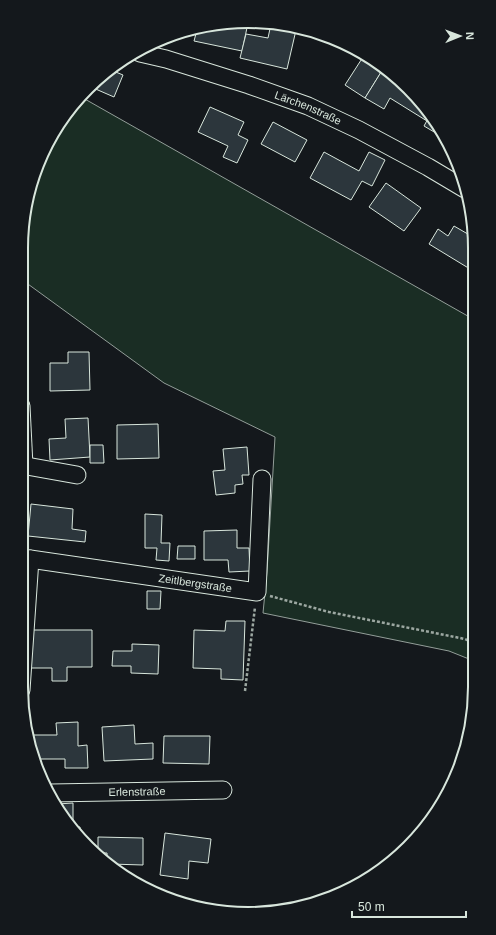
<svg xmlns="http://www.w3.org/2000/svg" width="496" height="935" font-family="Helvetica,sans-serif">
	<rect width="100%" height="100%" fill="#14181c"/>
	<!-- green -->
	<polygon fill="#1a2d24" stroke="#939e99" points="83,98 473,319 474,661 449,651 263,613 267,572 275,437 164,383 21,279 21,233 45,147"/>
	<!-- building -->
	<g fill="#2c363c" stroke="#d8e6dc">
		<polygon points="248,23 242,51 194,41 197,30"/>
		<polygon points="271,24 296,30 287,69 240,58 246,34 268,38"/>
		<polygon points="363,57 383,69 365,98 345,85"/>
		<polygon points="383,69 399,79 430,115 427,121 390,98 384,109 365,98"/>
		<polygon points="111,70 123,75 114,97 91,87 99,77"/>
		<polygon points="210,107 244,122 238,135 248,140 237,163 223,157 228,146 198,132"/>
		<polygon points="430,115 437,122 446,139 424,126"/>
		<polygon points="273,122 307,140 295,162 261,144"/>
		<polygon points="324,152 359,171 369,152 385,160 372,186 362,181 351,200 310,178"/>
		<polygon points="386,183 421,208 404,231 369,207"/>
		<polygon points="454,226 473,237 473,264 470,269 429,244 438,229 448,236"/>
		<polygon points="68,352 89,352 90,390 50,391 50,363 68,363"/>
		<polygon points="88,418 90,457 50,460 49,439 66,438 65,419"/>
		<polygon points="158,424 159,458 117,459 117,425"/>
		<polygon points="90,445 103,445 104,463 90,463"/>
		<polygon points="247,447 249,475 242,475 243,484 235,485 235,493 216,495 213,471 225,470 223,449"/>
		<polygon points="31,504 73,509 72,529 86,531 85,542 28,536"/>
		<polygon points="145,514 162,515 161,543 170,543 169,561 156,560 157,548 145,548"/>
		<polygon points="237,530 237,548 249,548 250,571 229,572 228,560 204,560 204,531"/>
		<polygon points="178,546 195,546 195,559 177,559"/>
		<polygon points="147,591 161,591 160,609 147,609"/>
		<polygon points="226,621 245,621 243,680 221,679 221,669 193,668 194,630 225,631"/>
		<polygon points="30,630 92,630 92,667 67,667 67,681 52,681 52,668 31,668"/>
		<polygon points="132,644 159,645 158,674 131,673 131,666 112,666 113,651 132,651"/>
		<polygon points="78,722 78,746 87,745 88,768 65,768 65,759 33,759 30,735 57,735 56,723"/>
		<polygon points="134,725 135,744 153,743 153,759 104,761 102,727"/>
		<polygon points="164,736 210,736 209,764 163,763"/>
		<polygon points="73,803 73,827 80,827 80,837 68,825 57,804"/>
		<polygon points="165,833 211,839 208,863 189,861 188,879 160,875"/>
		<polygon points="98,837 143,838 143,865 110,864 107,862 107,853 98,853"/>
	</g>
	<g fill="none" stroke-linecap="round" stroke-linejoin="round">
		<!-- minor casing -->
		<g stroke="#d8e6dc" stroke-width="19">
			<g id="minor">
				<path id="s1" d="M 140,53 L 166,59 L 249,85 L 308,106 L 359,130 L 428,167 L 465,189"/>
				<polyline points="21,406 24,466"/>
				<polyline points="21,465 77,475"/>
				<path id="s2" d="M 21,559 L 30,559 L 257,592 L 262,479"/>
				<polyline points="21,690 30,559"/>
				<path id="s3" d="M 51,793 L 223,790"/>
			</g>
		</g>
		<!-- path -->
		<g stroke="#9da8a2" stroke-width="2.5" stroke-dasharray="3 2" stroke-linecap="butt">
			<polyline points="270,596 329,612 465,639 474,643"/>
			<polyline points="245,691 255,607"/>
		</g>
		<!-- minor -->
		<use href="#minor" stroke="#14181c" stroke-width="17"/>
	</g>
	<g text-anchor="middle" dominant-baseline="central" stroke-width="3" stroke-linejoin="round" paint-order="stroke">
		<!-- street labels -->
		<g font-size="11" fill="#d8e6dc" stroke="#14181c">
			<text stroke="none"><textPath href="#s1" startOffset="177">Lärchenstraße</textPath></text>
			<text stroke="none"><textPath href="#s2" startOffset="176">Zeitlbergstraße</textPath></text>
			<text stroke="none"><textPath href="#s3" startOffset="86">Erlenstraße</textPath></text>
		</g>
	</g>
	<!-- crop -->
	<path d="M0 0H496V935H0ZM248 28H248A220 220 0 0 1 468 248V687A220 220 0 0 1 248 907H248A220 220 0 0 1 28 687V248A220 220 0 0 1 248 28Z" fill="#14181c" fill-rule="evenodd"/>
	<path fill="none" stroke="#d8e6dc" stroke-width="2" d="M248 28H248A220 220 0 0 1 468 248V687A220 220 0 0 1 248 907H248A220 220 0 0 1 28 687V248A220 220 0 0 1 248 28Z"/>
	<!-- north arrow -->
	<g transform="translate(460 36) rotate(89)" stroke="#14181c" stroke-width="3" paint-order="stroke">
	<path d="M0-3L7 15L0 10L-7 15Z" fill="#d8e6dc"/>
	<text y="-6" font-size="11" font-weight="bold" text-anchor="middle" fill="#d8e6dc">N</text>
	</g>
	<!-- scale -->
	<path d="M352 911v6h114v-6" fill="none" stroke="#d8e6dc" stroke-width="2"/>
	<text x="358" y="911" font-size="12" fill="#d8e6dc" stroke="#14181c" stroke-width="3" paint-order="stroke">50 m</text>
</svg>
